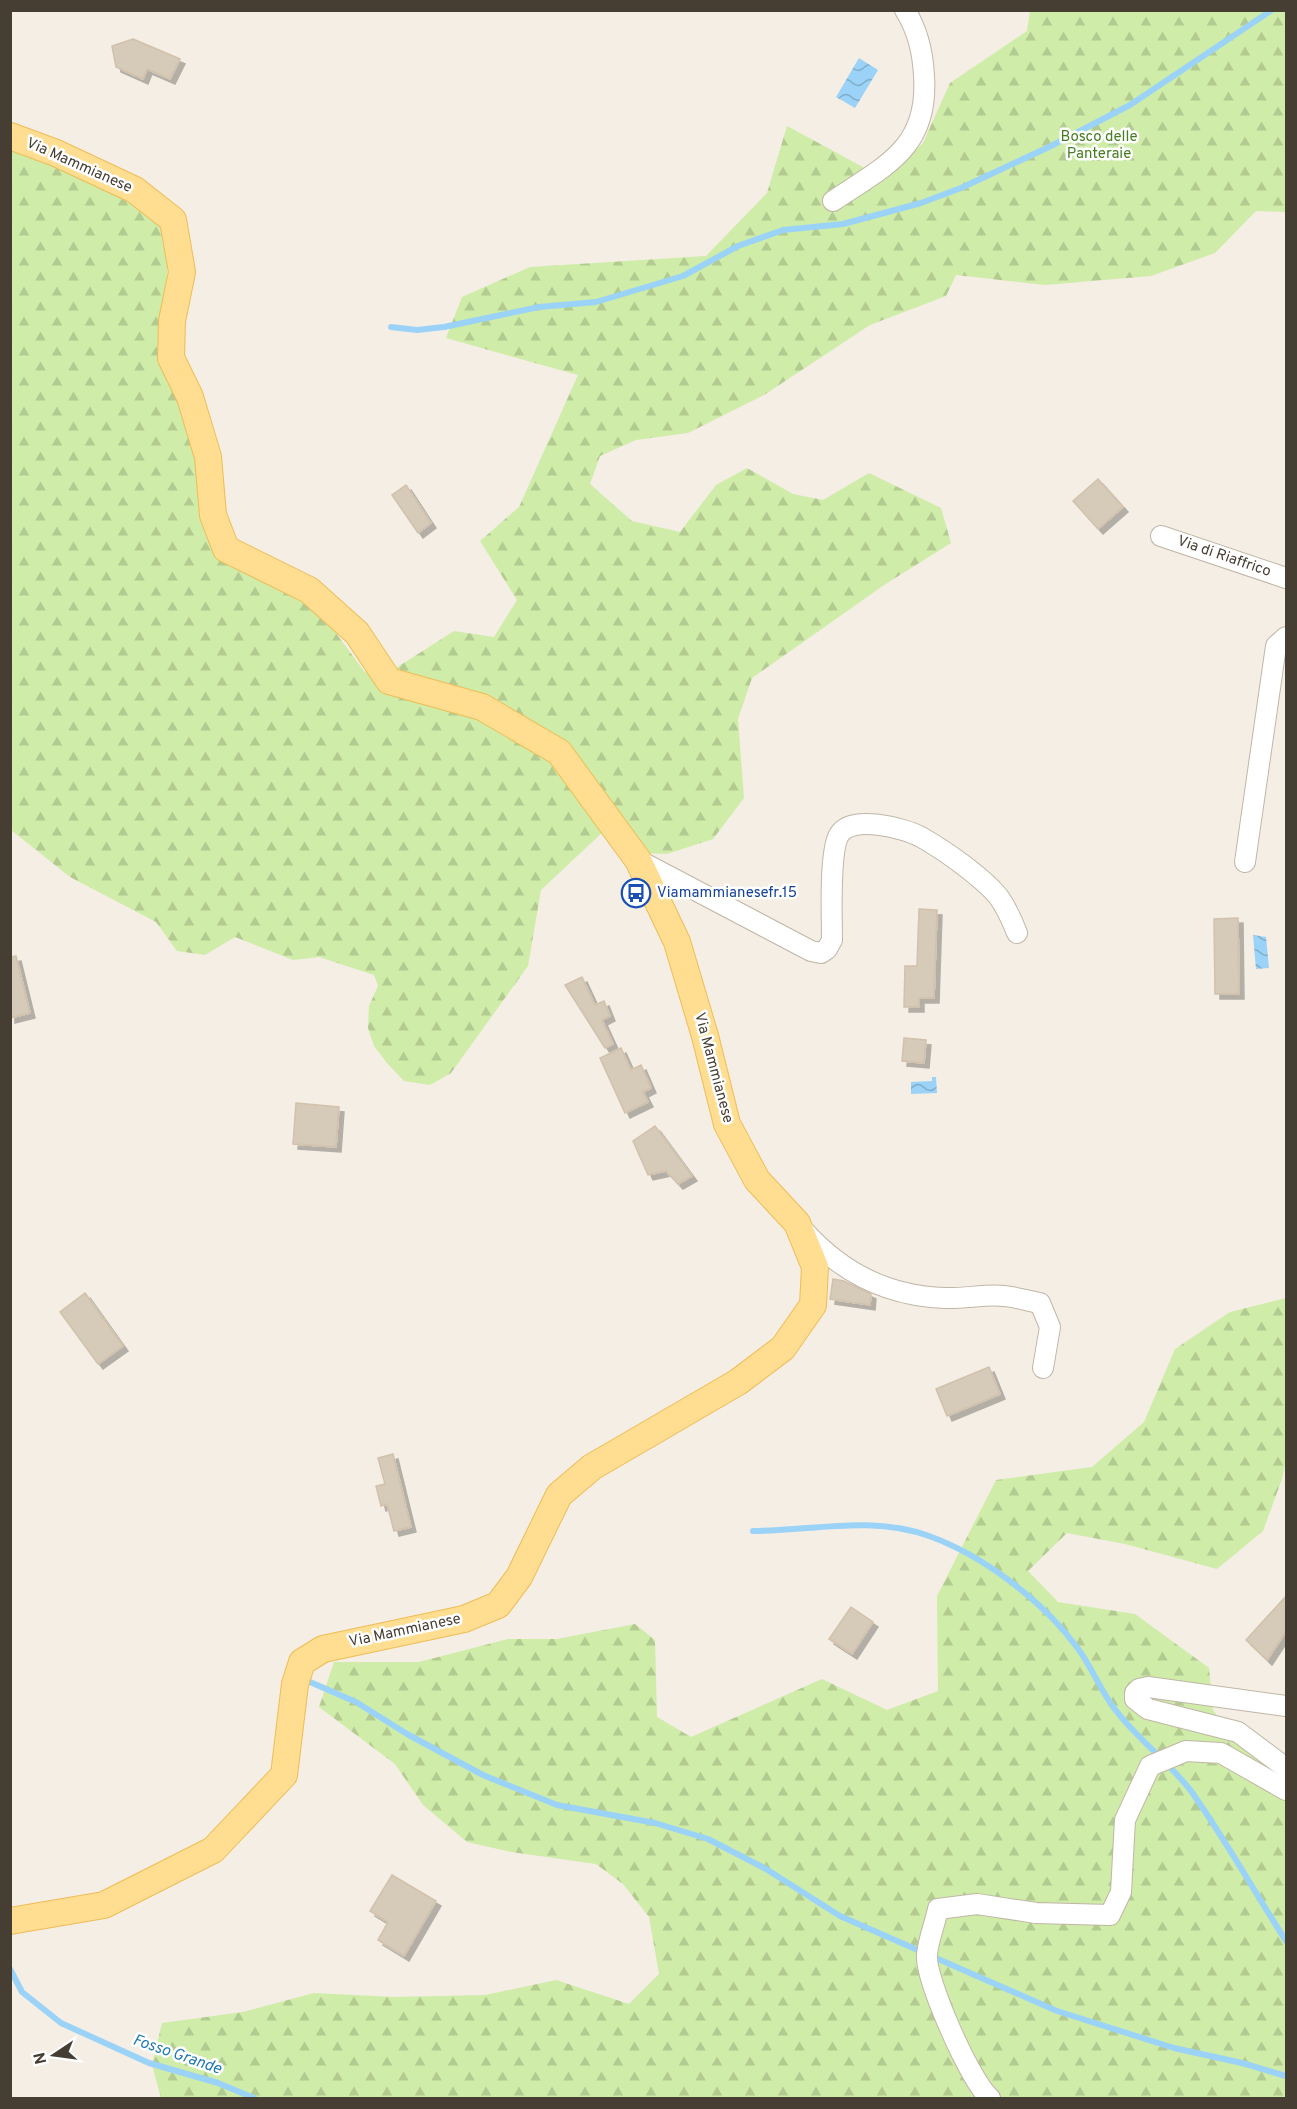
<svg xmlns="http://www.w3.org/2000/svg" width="1297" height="2109" font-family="Overpass,sans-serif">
	<defs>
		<pattern id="forest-firs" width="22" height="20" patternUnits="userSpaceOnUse" patternTransform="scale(1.5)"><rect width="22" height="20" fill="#cfeca8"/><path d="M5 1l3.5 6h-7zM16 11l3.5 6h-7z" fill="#b3cb91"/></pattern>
		<pattern id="water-waves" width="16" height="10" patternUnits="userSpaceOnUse" patternTransform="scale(1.5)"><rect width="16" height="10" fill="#9ad3f7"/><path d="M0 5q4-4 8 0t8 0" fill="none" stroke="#7fadc9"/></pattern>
		<filter id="shadow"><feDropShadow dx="5" dy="5" stdDeviation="0" flood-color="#0004"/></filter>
	</defs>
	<rect width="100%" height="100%" fill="#f4eee4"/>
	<!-- forest -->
	<g fill="url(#forest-firs)">
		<polygon points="1030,11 1286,11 1286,212 1256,211 1215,253 1151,276 1045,285 956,275 946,296 870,325 764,395 688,433 636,440 600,456 590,484 632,521 680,532 716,485 747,468 793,494 823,500 869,473 941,508 951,543 884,585 752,678 738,719 744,798 713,839 667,854 643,853 556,739 396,668 454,631 494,637 517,600 480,541 519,507 578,375 446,338 462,297 530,267 706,256 767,193 787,126 885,179 923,143 950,83 1027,31"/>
		<polygon points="11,146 140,201 167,236 167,283 193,430 205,526 262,578 321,613 364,671 403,697 495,725 553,764 606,829 541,890 528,966 451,1073 430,1085 404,1081 387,1063 374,1046 368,1028 369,1006 378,986 374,975 319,957 293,960 235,937 205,955 177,951 156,922 70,877 11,830"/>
		<polygon points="1286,1298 1286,1460 1282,1479 1263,1531 1217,1569 1125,1544 1067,1533 1028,1571 1058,1602 1135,1614 1209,1668 1213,1710 1240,1746 1286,1782 1286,2098 161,2098 152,2065 162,2023 243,2012 314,1993 395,1997 485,1995 556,1980 629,2004 659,1974 649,1917 623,1884 596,1864 511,1852 467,1842 423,1805 395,1764 319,1707 334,1662 419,1662 508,1639 557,1639 635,1624 655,1640 657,1717 691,1737 822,1679 887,1710 938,1691 937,1596 996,1480 1092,1467 1144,1422 1175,1349 1230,1312"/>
	</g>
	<!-- water -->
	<g fill="url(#water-waves)">
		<polygon points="859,58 878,70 855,108 836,97"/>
		<polygon points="1253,935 1266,937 1269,968 1256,969"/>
		<polygon points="932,1077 936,1077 937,1093 911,1094 911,1082 932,1081"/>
	</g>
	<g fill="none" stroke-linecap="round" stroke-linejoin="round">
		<!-- stream -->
		<g stroke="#9ad3f7" stroke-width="6">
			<polyline points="391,327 417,330 444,327 539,307 596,302 683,276 738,246 783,230 843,224 921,203 961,188 1051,146 1130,105 1272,10"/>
			<path d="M 753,1531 C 812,1531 871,1515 929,1536 C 982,1555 1042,1600 1076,1646 C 1091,1665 1099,1688 1114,1708 C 1136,1738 1168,1761 1191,1791 C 1225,1839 1254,1891 1286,1941"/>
			<polyline points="310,1682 356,1702 407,1734 483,1775 557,1805 655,1823 708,1839 766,1869 840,1916 1057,2011 1174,2048 1242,2063 1286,2076"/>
			<polyline points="10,1969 22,1992 61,2023 149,2063 218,2083 254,2098"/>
		</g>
	</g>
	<!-- building -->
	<g fill="#d6cab8" stroke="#d2c1ab" stroke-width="1.5" filter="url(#shadow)">
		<polygon points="133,39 180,59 170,79 147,69 143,79 116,67 112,46"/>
		<polygon points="1098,479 1123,507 1098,529 1073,501"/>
		<polygon points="406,485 431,523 418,533 392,495"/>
		<polygon points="919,909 937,910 934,998 919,998 919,1007 904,1007 905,966 917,966"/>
		<polygon points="1238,918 1239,994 1215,994 1214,919"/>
		<polygon points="16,956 30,1013 10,1018 10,957"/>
		<polygon points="582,977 595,1005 604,1001 610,1016 602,1020 613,1044 605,1048 565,985"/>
		<polygon points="904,1038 926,1040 924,1063 902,1061"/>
		<polygon points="621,1048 631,1070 641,1065 651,1088 643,1092 648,1102 625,1113 600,1058"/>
		<polygon points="296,1103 339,1107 336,1147 293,1144"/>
		<polygon points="655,1126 692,1176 678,1184 666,1171 648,1175 633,1141"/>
		<polygon points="833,1279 844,1281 871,1294 870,1305 830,1299"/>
		<polygon points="85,1293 123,1346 98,1364 60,1312"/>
		<polygon points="989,1367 1000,1394 947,1416 936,1389"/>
		<polygon points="393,1454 411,1527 394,1531 387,1504 381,1506 376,1486 385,1484 378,1458"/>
		<polygon points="1287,1595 1287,1630 1267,1660 1246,1640"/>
		<polygon points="851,1607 873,1622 852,1654 829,1639"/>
		<polygon points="392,1875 436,1901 404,1956 378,1940 388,1922 370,1911"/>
	</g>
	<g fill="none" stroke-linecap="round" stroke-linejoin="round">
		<!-- minor casing -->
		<g stroke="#c0b6a6" stroke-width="22">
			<g id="minor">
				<path d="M 833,201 C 885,166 929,148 924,76 C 923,54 917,29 905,10"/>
				<polyline points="1161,536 1286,578"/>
				<path d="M 638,860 L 811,951 L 821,953 L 827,949 L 832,940 C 832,918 829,852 839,835 C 851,814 904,828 921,837 C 944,850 981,876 998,896 C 1006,907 1012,920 1017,933"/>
				<polyline points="1245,862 1276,646 1286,637"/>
				<path d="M 804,1231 C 842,1273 887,1296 945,1298 C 964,1299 985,1294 1004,1296 C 1016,1297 1028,1301 1040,1303 L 1050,1327 L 1043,1368"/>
				<polyline points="1286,1706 1148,1687 1139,1689 1135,1693 1135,1699 1148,1709 1238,1732 1286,1768"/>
				<path d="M 990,2098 C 971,2083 925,1979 927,1955 C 928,1940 935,1924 938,1909 L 977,1904 L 1036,1913 L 1110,1915 L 1121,1892 L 1125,1820 L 1150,1766 L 1186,1751 L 1221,1753 L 1286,1790"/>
			</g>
		</g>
		<!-- major casing -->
		<g stroke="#eebd57" stroke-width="28">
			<polyline id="major" points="10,136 56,153 135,190 173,220 182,272 172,321 171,358 190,397 208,457 213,515 226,549 309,590 357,633 389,681 482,707 559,752 638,860 677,942 705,1036 727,1124 757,1180 797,1223 815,1267 813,1305 783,1348 738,1382 592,1467 559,1495 519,1577 498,1605 464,1619 323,1649 302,1662 295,1684 284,1775 213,1850 104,1905 10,1921"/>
		</g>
		<!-- minor -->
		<use href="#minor" stroke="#fff" stroke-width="20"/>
		<!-- major -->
		<use href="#major" stroke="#ffdd91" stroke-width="26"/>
	</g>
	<!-- icons -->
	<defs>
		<g id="bus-ring" transform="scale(1.5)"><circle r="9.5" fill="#fff" stroke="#1a4fb4" stroke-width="1.5"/><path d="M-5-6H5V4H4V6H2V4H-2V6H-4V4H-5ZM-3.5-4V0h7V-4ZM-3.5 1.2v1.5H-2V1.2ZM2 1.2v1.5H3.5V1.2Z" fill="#1a4fb4"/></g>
	</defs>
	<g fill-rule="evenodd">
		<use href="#bus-ring" x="636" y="893"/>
	</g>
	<g text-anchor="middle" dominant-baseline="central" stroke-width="5" stroke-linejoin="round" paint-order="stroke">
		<!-- park labels -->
		<g font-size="15" fill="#477d21" stroke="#fff">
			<text x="1099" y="137">Bosco delle<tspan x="1099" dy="17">Panteraie</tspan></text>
		</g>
		<!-- street labels -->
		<g font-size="15" fill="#463e33" stroke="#fff">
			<text transform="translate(79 166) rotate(24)">Via Mammianese</text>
			<text transform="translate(1224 557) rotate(19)">Via di Riaffrico</text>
			<text transform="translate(713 1068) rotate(75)">Via Mammianese</text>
			<text transform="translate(405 1631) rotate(-12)">Via Mammianese</text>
		</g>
		<!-- transit labels -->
		<g font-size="15" fill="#164399" stroke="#fff" text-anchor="start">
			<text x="657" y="893">Viamammianesefr.15</text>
		</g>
		<!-- water labels -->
		<g font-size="16" font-style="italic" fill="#227ab2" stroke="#fff">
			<text transform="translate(177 2055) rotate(19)">Fosso Grande</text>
		</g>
	</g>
	<!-- border -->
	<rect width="1297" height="2109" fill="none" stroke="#463e33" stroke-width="24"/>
	<!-- north arrow -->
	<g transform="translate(54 2055) rotate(257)" stroke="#ffffff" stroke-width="4.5" paint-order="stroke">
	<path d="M0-4.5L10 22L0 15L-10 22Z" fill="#463e33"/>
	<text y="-9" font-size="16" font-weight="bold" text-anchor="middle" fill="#463e33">N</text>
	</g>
</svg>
